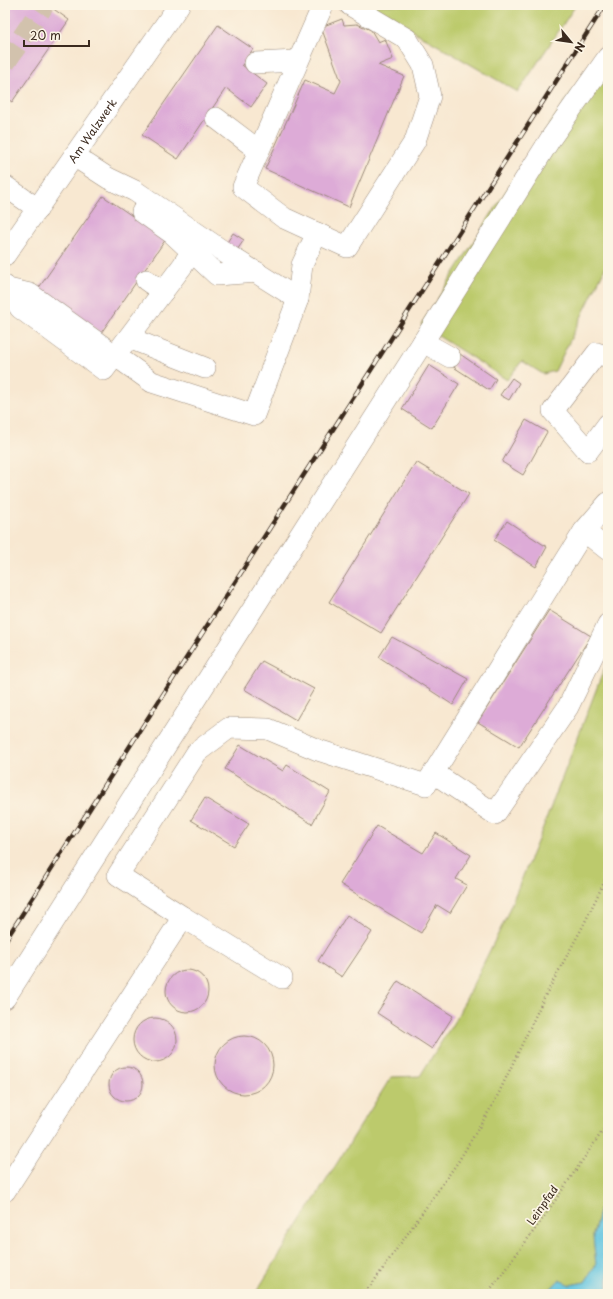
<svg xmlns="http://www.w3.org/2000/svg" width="613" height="1299" font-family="'Playpen Sans',sans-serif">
	<rect width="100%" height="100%" fill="#fcf5e5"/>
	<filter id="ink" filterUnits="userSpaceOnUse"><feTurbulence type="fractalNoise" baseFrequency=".025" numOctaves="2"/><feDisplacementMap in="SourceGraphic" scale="8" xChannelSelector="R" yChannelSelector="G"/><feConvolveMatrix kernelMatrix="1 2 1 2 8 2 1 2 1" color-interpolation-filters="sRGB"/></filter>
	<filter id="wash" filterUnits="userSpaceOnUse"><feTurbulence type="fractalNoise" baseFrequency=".012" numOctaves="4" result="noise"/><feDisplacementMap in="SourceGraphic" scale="16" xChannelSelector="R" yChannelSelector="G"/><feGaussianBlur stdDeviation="0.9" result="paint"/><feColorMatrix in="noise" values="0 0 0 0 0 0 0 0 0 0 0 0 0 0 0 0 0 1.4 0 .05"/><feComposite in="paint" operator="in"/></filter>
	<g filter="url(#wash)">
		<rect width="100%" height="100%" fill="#f8e8d1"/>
		<!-- green -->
		<g fill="#bcca6c" stroke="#7c7a45">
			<polygon points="368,5 576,5 518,92"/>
			<polygon points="608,39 608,262 555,371 543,374 522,361 507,380 421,325 529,155"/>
			<polygon points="608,659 608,1197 602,1200 593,1235 596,1265 585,1282 570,1285 559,1280 546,1294 255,1294 391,1077 420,1076 457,1017 503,924 542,830"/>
		</g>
		<!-- water -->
		<polygon fill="#62c5e0" stroke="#4e787f" points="608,1197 608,1294 546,1294 559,1280 570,1285 585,1282 596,1265 593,1236 602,1200"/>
		<g id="blocks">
			<!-- building -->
			<g fill="#ddabd7">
				<polygon points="5,5 48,5 69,20 12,102 5,97"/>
				<polygon points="342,19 344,25 357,24 371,30 378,42 385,39 393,59 378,65 404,76 349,207 265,169 305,80 335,93 341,81 321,27"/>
				<polygon points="218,25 253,49 242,65 267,84 251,107 226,88 178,159 142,135"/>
				<polygon points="103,196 166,239 101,333 38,289"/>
				<polygon points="233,233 244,240 237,250 226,244"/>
				<polygon points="460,354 496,379 489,390 452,366"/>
				<polygon points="429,365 459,384 432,428 402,409"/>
				<polygon points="512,378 519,383 509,400 500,395"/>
				<polygon points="526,420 547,432 523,475 502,462"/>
				<polygon points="416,462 469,494 381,633 329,602"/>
				<polygon points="507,521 547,547 536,567 494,540"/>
				<polygon points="549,610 591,636 519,747 478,722"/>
				<polygon points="392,637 468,679 453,705 379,657"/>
				<polygon points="262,661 314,689 296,720 244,689"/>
				<polygon points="240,745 283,771 287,765 330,792 312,824 225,769"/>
				<polygon points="205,798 249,824 234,846 191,820"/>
				<polygon points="377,826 423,853 436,833 471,855 456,879 467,885 450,913 437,905 421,933 340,884"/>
				<polygon points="347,915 372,932 342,977 318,961"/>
				<circle cx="187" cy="991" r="21"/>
				<polygon points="398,981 453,1016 432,1049 377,1013"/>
				<circle cx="155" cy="1040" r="22"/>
				<circle cx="244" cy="1065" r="29"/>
				<circle cx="126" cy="1084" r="17"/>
			</g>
		</g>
	</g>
	<g filter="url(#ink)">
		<use href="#blocks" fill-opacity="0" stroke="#9a8978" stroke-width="1"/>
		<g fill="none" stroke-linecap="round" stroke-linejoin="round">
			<!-- minor-tunnel -->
			<polyline stroke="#d2c2ad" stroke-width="21" stroke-dasharray="21 10" stroke-linecap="butt" points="5,63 44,5"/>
			<!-- minor casing -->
			<g stroke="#9a8978" stroke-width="22">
				<g id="minor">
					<polyline points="323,5 243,187 284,218 347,247 415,141 430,96 423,65 407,39 350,5"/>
					<polyline points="255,63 297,61"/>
					<polyline points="216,118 258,150"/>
					<polyline points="5,186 38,209"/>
					<polyline points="142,212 173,234 217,275 257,272"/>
					<path id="s1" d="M 5,255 L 179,5"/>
					<polyline points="146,280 163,292"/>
					<polyline points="5,286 8,289 30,294 152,382 254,415 298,299 230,256 135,191 108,178 74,156"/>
					<polyline points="8,289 20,308 104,370 183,265 191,252"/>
					<polyline points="298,299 302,265 317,233"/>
					<polyline points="129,338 205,368"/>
					<polyline points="423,342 450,357"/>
					<polyline points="608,357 597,353 553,411 588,451 608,424"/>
					<polyline points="584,531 608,550"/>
					<polyline points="434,773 495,814 568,707 608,624"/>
					<polyline points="183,917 118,875 197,752 229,728 268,729 318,750 426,785 584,531 608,503"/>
					<polyline points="5,998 423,342 551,138 608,57"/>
					<polyline points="5,1191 183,917 282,978"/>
				</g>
			</g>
			<!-- path -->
			<g stroke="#9a8978" stroke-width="2.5" stroke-dasharray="1 3" stroke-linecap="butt">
				<polyline points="362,1294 372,1284 458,1162 495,1101 544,998 583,926 608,874"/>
				<polyline points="487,1294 541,1221 608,1123"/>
			</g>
			<!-- minor -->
			<use href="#minor" stroke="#fff" stroke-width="21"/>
			<!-- rail casing -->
			<g stroke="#3b2a1e" stroke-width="4.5">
				<polyline id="rail" points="5,941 605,5"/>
			</g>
			<!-- rail -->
			<use href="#rail" stroke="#fcf5e5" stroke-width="3" stroke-dasharray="9" stroke-linecap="butt"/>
		</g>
	</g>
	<g text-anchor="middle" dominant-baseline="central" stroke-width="3.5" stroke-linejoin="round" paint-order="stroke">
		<!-- street labels -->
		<g font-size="11" fill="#3b2a1e" stroke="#fcf5e5">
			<text stroke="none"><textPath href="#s1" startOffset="152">Am Walzwerk</textPath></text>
			<text transform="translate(542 1205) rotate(-55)">Leinpfad</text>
		</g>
	</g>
	<!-- margin -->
	<rect width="613" height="1299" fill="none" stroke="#fcf5e5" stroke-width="20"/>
	<!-- north arrow -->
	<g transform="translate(571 42) rotate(119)" stroke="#fcf5e5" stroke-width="3" paint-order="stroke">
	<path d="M0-3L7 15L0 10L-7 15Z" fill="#3b2a1e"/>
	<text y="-6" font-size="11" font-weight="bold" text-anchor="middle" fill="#3b2a1e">N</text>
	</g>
	<!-- scale -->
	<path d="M24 40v6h65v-6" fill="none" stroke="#3b2a1e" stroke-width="2"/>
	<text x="30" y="40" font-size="12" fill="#3b2a1e" stroke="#fcf5e5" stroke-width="3" paint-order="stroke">20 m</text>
</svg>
